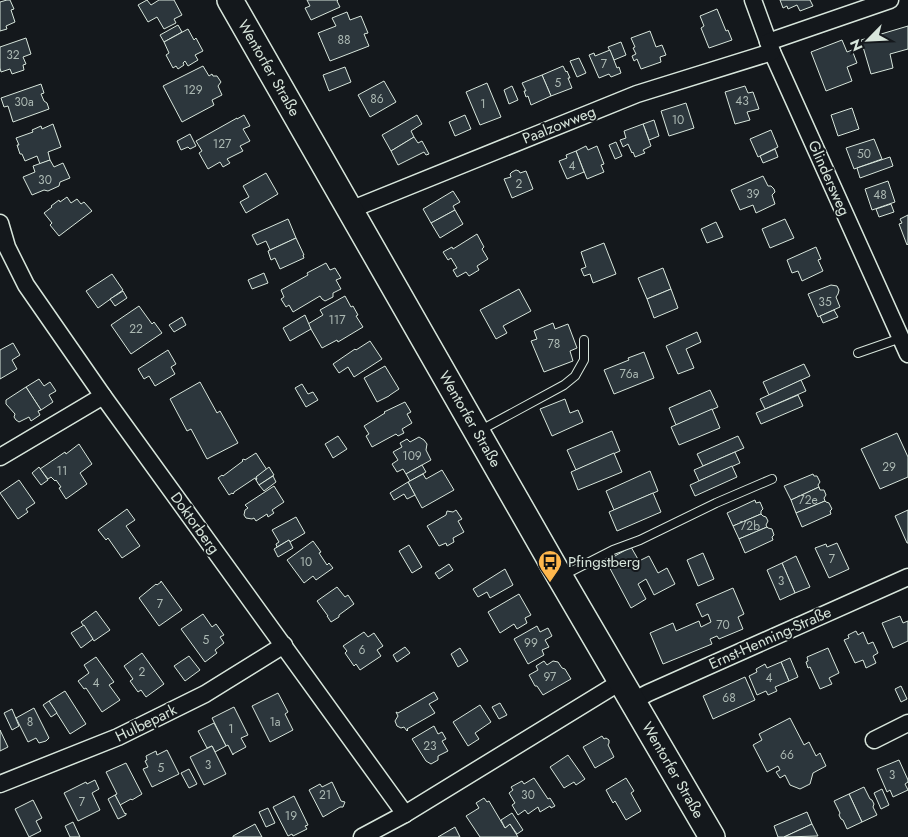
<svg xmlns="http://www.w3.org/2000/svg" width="908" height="837" font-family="Jost,sans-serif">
	<rect width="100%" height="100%" fill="#14181c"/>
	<!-- building -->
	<g fill="#2c363c" stroke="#d8e6dc">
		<polygon points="7,0 10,0 14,9 11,10 15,22 6,26 7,29 0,31 0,2"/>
		<polygon points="147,0 151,5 159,0 174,0 182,15 174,19 176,23 164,29 157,17 148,22 138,5"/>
		<polygon points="307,0 338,0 337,1 340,7 311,20 305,8 310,6"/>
		<polygon points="780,0 810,0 813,6 800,11 797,5 788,9 787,6 783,8"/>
		<polygon points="717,9 726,31 728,30 732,40 709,48 701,28 704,26 700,16"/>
		<polygon points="347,12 350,20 361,16 368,33 364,34 369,46 330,61 318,33 336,26 332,18"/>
		<polygon points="178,25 182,32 164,42 160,35"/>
		<polygon points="908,26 908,49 890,54 893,68 871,74 861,40"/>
		<polygon points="188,29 194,40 196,38 203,51 195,55 198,60 188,66 185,61 183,63 184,65 178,69 176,66 173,68 166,55 169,53 164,42"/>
		<polygon points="650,31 656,47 662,45 666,55 660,57 661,62 641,69 637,59 634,61 632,56 636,54 633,48 635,47 631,38"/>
		<polygon points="26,38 31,54 23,57 26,64 23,65 24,70 12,74 10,69 1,72 0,68 0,47"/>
		<polygon points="842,40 847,52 852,50 857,63 847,67 852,81 826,91 811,52"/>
		<polygon points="621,42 626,55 614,60 608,47"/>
		<polygon points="610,50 617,68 619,67 621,73 611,77 609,74 599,78 589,55 594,53 595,56"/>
		<polygon points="579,58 586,73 577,77 570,61"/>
		<polygon points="203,66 209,76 212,74 213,76 217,76 221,82 218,86 222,95 212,100 214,105 182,122 163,86"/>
		<polygon points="563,66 566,72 567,71 570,78 568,78 572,88 551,96 542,75"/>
		<polygon points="345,67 351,82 329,91 323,75"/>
		<polygon points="542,75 551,96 531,105 528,96 526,97 524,91 526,91 522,83"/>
		<polygon points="384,81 396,102 370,117 358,95"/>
		<polygon points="487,83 501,117 480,125 466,92"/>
		<polygon points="41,84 44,93 41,94 44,101 47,103 49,109 13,122 8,106 4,107 1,98"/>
		<polygon points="512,86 518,100 509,104 504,90"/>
		<polygon points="745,86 748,93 753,92 759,109 747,112 750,120 735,124 725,92"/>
		<polygon points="686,103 694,128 669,136 661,111"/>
		<polygon points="852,108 859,129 838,136 831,115"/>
		<polygon points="244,115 250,126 243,129 250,141 240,146 243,151 227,159 230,163 223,167 220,162 208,169 199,153 202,151 196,141 237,118 237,119"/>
		<polygon points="417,115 422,124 411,131 414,137 391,151 382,135"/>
		<polygon points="465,115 471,129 455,136 449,122"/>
		<polygon points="654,120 659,136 649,140 643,124"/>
		<polygon points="53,124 61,147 48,152 50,160 40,164 37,156 25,161 22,154 20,154 17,145 19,145 16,138 33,132 32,130 41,126 42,129"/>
		<polygon points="643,124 651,146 643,150 645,153 635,157 633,152 632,153 628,144 623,147 620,140 626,138 624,131"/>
		<polygon points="771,130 778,147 758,157 750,139"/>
		<polygon points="190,134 196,146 190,149 188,147 181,150 177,141"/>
		<polygon points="414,137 418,143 422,141 429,154 426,155 424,152 398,165 391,151"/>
		<polygon points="874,139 882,159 854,169 846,148"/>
		<polygon points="616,142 622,156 615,159 609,145"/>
		<polygon points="586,146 588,150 597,146 604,164 601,165 604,172 587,179 576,151"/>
		<polygon points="775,149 778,157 763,163 760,156"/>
		<polygon points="576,151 584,172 567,179 559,161 567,158 566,155"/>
		<polygon points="890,157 893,166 860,178 857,168"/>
		<polygon points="50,160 54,167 63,163 70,178 60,182 59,186 48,191 44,190 32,195 23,177 35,172 33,166"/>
		<polygon points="516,170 519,171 520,173 526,171 533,189 512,198 504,179 511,177 510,174 512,172"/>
		<polygon points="266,173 278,194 246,213 240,202 249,197 243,186"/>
		<polygon points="763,176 768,186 771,186 774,189 775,192 772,195 775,204 756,213 753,205 740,210 731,190"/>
		<polygon points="888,181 895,202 872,210 865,189"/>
		<polygon points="453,191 460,202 453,206 455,210 431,223 423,209"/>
		<polygon points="67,197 71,203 77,199 81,204 84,202 92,211 59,236 50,225 52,223 44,213 52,207 51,206 59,200 60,202"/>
		<polygon points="891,204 894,212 879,217 876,209"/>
		<polygon points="455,210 463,224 440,238 431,223"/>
		<polygon points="908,215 908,244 907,245 899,224 902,223 900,219"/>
		<polygon points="288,219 289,221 296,238 270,250 266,241 257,245 252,235"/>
		<polygon points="785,219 794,238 770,248 762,229"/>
		<polygon points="716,222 723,237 707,243 701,229"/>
		<polygon points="477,234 484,247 482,249 488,259 477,266 479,270 469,276 466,272 457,277 453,270 457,268 451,258 448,260 443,252 452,247 453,249"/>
		<polygon points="296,238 304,255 303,255 304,258 280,269 275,258 271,260 268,251"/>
		<polygon points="604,243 616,274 593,283 590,274 584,276 581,269 586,267 581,252"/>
		<polygon points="816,247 821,259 818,260 823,271 802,281 798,271 792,273 787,260"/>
		<polygon points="326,263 330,270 335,268 341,278 336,280 341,289 333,293 333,297 325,301 322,299 320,296 293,312 289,305 286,307 281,299 284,297 281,290 308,275 307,273"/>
		<polygon points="663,268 671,289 647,299 638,278"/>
		<polygon points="264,273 268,283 252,289 248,280"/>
		<polygon points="112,274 123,290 98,308 86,291"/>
		<polygon points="831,285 837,286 839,290 838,294 836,297 840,307 818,317 808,294"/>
		<polygon points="519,289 531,311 503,326 507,333 496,339 480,310"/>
		<polygon points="671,289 678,308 654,318 647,299"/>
		<polygon points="123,291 127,298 115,306 110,299"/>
		<polygon points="345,296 351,307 353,306 358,315 356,316 363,327 338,342 337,340 322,348 308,324 323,315 320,310"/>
		<polygon points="139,306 152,324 154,322 162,333 131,354 111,325"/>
		<polygon points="834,310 838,317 823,323 820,316"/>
		<polygon points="305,315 311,329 290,341 283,328"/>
		<polygon points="182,317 186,325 174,332 169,325"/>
		<polygon points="553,323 555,329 568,324 577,348 570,351 573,361 544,372 531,341 537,339 534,331"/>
		<polygon points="697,332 701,342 686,349 694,368 678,374 666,346"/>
		<polygon points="370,341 382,359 354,377 348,367 339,373 333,364 355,349 356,350"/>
		<polygon points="13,343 20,355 12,360 17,369 0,379 0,350"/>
		<polygon points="168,350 176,364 171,367 175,374 155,386 149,376 144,379 138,369"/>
		<polygon points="644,352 654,378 614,394 604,370 629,360 628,358"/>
		<polygon points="804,364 810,376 769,395 763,382"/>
		<polygon points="385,366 399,389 390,395 389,396 377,402 364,378"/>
		<polygon points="39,379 44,386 50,382 56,391 49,395 53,402 41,410 26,387"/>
		<polygon points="801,380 806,391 765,409 760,399"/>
		<polygon points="200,382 217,413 220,411 238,443 207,459 191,429 187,431 170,399"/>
		<polygon points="302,384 308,394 313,392 318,400 306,407 295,388"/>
		<polygon points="26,387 41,410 38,411 40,415 31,421 29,417 19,422 16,420 14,417 15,414 6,404 6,400"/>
		<polygon points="710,390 718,407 676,425 669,408"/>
		<polygon points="798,395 803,406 761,424 756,413"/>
		<polygon points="565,399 570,413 578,410 583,422 552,436 540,409"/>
		<polygon points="405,402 411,412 407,414 412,423 402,429 404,433 398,436 396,434 372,447 366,436 369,434 364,426 385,413 384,412"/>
		<polygon points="712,409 720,428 679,445 671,427"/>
		<polygon points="612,431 620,451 576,470 567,450"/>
		<polygon points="897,433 908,457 908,477 880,489 861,449"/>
		<polygon points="338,436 347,449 333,458 325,444"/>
		<polygon points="738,436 744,448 703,466 697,454"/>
		<polygon points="419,437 424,440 427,444 426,450 431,460 406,474 403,469 397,472 392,464 398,460 393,452 402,447 400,443 407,439 410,442"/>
		<polygon points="79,444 92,464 80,473 87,484 66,499 59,488 61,487 56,480 55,481 51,477 48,479 40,469 65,452 66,454"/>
		<polygon points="735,452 740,463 699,481 694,470"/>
		<polygon points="256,453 267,470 256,477 257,479 256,480 255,478 234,492 234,493 233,494 232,493 229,495 218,478 222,475 223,476 243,461 242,460 244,459 245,460"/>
		<polygon points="614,453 622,472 578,490 571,472"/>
		<polygon points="422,465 426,472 410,481 406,474"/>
		<polygon points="732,466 737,477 695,496 690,485"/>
		<polygon points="39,467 48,480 41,485 32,473"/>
		<polygon points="269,467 274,475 259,485 256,480 257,479 256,477"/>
		<polygon points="442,470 454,490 422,508 408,482 423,474 426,479"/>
		<polygon points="650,471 658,491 614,510 606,491"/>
		<polygon points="813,474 814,476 817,476 820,482 818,485 819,487 791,500 784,486"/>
		<polygon points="273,476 276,482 264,491 259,485"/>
		<polygon points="19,480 35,503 26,509 28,512 18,519 0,493"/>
		<polygon points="408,482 415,495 407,499 404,494 394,500 390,493"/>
		<polygon points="274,486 284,502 272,510 274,513 268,517 267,514 256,521 254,518 252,519 246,518 244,515 245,510 248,508 245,505"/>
		<polygon points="819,487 820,490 824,490 826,495 824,498 825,501 796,513 791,500"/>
		<polygon points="653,493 661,512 617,531 609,512"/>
		<polygon points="755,500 756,503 760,502 763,509 761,511 761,514 733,526 727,513"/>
		<polygon points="825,501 826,502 829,503 832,509 830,511 831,514 802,527 796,513"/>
		<polygon points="127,509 135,520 126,526 140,546 122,558 108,538 106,540 98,530"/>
		<polygon points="456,510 462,519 458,521 464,532 453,538 454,542 447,546 446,543 439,546 427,526 446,515 447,511 453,512"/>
		<polygon points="908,510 908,543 907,543 895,516"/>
		<polygon points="761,514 763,516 766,517 768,521 766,525 767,527 739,539 733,526"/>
		<polygon points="296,517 305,533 290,542 289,540 277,547 276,544 279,542 272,530"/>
		<polygon points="767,527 768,528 772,529 774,535 772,537 773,540 745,553 739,539"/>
		<polygon points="289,540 293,548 278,557 274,549"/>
		<polygon points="313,541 321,552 319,553 327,565 329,563 333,568 316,580 313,576 304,583 287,560"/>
		<polygon points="837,543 849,569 829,578 815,548 826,544 827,547"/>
		<polygon points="409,545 422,567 412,573 399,551"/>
		<polygon points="631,547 639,561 649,556 658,573 667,568 675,584 654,595 646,579 638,584 646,599 631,608 606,561"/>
		<polygon points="703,553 714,579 698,586 687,560"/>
		<polygon points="796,556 810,587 795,593 782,563"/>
		<polygon points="782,563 795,593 780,600 767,570"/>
		<polygon points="449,564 453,570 439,579 435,573"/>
		<polygon points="505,569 513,585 490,598 487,592 478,597 473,589"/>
		<polygon points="161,581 182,610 159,626 139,598 156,584 157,585 161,582"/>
		<polygon points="337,587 345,597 348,595 354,604 339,615 339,617 331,622 327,616 328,616 317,601"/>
		<polygon points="733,588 744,614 738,617 743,629 719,639 717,636 710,639 712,644 663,664 650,633 673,623 676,631 699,621 701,627 711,622 708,614 702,617 696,604"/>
		<polygon points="519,594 531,615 525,618 527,623 517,629 514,624 500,633 488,612"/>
		<polygon points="96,611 110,630 94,641 81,622"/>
		<polygon points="203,614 212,627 216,624 224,635 220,637 224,643 215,650 217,653 205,662 181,629"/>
		<polygon points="900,616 903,623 908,621 908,641 893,648 882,623"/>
		<polygon points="84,625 93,639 81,648 71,633"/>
		<polygon points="537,626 540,632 548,628 552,636 545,640 549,647 542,650 544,655 528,664 514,639"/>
		<polygon points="856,631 858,635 863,632 868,644 873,642 878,653 873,656 876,663 866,668 863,660 855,663 844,640 849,638 848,635"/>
		<polygon points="364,632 368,637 374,633 383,646 377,650 381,656 360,670 356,664 354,666 345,653 347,651 343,646"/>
		<polygon points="405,647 410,653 397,662 393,655"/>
		<polygon points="460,648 468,661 458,667 451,654"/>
		<polygon points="828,648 839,673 829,678 832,684 820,689 810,667 808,668 806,662 808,661 807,657"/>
		<polygon points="142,653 164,684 146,697 141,690 138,692 130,681 133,679 124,666"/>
		<polygon points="189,656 200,670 185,681 174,666"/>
		<polygon points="96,657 114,682 109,685 120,700 102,712 86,688 84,689 78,681 89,673 84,665"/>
		<polygon points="790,658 798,677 789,681 781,662"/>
		<polygon points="544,661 547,665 553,661 558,662 562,668 565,669 571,679 543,695 537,686 535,686 529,675 538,670 536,666"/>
		<polygon points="781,662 789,681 775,687 777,691 768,695 766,691 757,695 749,676 757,672 756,669 765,664 767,668"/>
		<polygon points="745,677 755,700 713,719 703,696"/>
		<polygon points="901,686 907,699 901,702 895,689"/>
		<polygon points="65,691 86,724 70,734 49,701"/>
		<polygon points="434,692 438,699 429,704 435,713 407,729 408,730 407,731 404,727 401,728 397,726 395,721 398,716 396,712 398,713"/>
		<polygon points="278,693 288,712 285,714 293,730 270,742 252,706"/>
		<polygon points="49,701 57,713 51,717 43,705"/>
		<polygon points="500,703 507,715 499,719 492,707"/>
		<polygon points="480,705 491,722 475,733 479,739 468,746 453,722"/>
		<polygon points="234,707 248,735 241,738 246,747 233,754 233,755 228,745 226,746 212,718"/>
		<polygon points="34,708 49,738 46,741 39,743 36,738 28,742 16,718"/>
		<polygon points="12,709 19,726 12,730 4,713"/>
		<polygon points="790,718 804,745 809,742 816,756 820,753 826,766 813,773 810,784 800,789 790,785 785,775 780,778 776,772 780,770 778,766 767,772 753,745 762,740 759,734"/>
		<polygon points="214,723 226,746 215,752 212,746 207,748 198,731"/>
		<polygon points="434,726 438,734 442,732 446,739 442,741 448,751 438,756 438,760 431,764 426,761 412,739"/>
		<polygon points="0,730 8,747 0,751"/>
		<polygon points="602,736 604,739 606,738 609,740 609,743 608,745 614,757 595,768 583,747"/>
		<polygon points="212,746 226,774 204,785 190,757"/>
		<polygon points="167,750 179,774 152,787 143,769 148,767 145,761 147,760 146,756 156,751 157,755"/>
		<polygon points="568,755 585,779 576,785 574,782 564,788 550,767"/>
		<polygon points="899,760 908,780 908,782 905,784 908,790 893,797 890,790 887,792 877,769"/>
		<polygon points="126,763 142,794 132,800 131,799 120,805 115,795 117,794 106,772"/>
		<polygon points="189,769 197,784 189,788 181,773"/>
		<polygon points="534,778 548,799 550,798 555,806 551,808 550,806 540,812 538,807 528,814 525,810 518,815 512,805 515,803 509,793 513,790 511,787 522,781 524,784"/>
		<polygon points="626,778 634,791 631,793 641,811 626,820 615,801 613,803 606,790"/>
		<polygon points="95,780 99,789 92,793 100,810 78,821 64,793 86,782 87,784"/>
		<polygon points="332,782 341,801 345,802 343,807 340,807 323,817 309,790 320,784 322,787"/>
		<polygon points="864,787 870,799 872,800 874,804 873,807 877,815 862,822 849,794"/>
		<polygon points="882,789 889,805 881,809 874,793"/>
		<polygon points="849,794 862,822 847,829 843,820 841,819 839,815 840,813 834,801"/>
		<polygon points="115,795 125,814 126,813 126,815 118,819 108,799"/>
		<polygon points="294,796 308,825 305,826 307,829 293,836 292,834 288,836 273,807"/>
		<polygon points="484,798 487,802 489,801 505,828 510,824 518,837 480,837 466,816 479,808 476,803"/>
		<polygon points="33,800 42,818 36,821 41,831 29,837 15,809"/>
		<polygon points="268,808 275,823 266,827 259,812"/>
		<polygon points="807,812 812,824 784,837 778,837 774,826"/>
		<polygon points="512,813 523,830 517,834 510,824 505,828 501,820"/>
		<polygon points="73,822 80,837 70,837 65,826"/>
		<polygon points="255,824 262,837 233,837 233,836"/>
		<polygon points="812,824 818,836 784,837"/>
		<polygon points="455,827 460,837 438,837"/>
	</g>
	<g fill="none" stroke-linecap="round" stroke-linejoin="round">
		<!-- service casing -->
		<g stroke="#d8e6dc" stroke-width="10">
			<g id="service">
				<polyline points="858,353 901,338"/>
				<polyline points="481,430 564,385 575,376 584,360 584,340"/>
				<polyline points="562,576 613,550 640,540 716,503 772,479"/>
			</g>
		</g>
		<!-- minor casing -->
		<g stroke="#d8e6dc" stroke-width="19">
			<g id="minor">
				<polyline points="753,0 772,52 908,354"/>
				<polyline points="768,42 890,0"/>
				<polyline points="350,210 637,94 772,52"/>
				<polyline points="0,223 7,247 26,285 103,396 405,814"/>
				<polyline points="0,457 103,396"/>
				<polyline points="633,701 648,693 908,577"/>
				<polyline points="874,740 908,723"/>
				<polyline points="0,784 118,737 205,694 284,645"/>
				<polyline points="362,837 405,814 622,681"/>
			</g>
		</g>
		<!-- primary casing -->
		<g stroke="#d8e6dc" stroke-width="28">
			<polyline id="primary" points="230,0 560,577 712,837"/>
		</g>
		<!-- service -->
		<use href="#service" stroke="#14181c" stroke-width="8"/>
		<!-- minor -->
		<use href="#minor" stroke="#14181c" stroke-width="16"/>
		<!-- primary -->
		<use href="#primary" stroke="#14181c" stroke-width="25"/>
	</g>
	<!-- icons -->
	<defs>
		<g id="bus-pin" transform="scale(1.25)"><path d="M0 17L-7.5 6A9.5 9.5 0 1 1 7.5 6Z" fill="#ffb74d" stroke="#14181c"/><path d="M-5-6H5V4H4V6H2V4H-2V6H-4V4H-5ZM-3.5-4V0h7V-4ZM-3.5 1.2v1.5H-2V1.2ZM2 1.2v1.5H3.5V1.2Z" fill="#111"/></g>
	</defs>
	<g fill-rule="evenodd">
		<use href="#bus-pin" x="550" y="562"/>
	</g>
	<g text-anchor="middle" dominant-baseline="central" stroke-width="4" stroke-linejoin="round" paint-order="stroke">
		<!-- number labels -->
		<g font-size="12" fill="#adbab4">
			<text x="344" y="40">88</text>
			<text x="13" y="55">32</text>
			<text x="604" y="64">7</text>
			<text x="558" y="83">5</text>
			<text x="193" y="90">129</text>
			<text x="377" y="99">86</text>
			<text x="742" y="101">43</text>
			<text x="24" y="102">30a</text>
			<text x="483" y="104">1</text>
			<text x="678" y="120">10</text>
			<text x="222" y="144">127</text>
			<text x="864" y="154">50</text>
			<text x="572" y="166">4</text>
			<text x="45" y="180">30</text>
			<text x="519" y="184">2</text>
			<text x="753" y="194">39</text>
			<text x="880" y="195">48</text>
			<text x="825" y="302">35</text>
			<text x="337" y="320">117</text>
			<text x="136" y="329">22</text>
			<text x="554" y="344">78</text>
			<text x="629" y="374">76a</text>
			<text x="412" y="456">109</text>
			<text x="889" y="467">29</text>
			<text x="62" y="471">11</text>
			<text x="808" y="500">72e</text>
			<text x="750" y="526">72b</text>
			<text x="832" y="559">7</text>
			<text x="306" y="562">10</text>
			<text x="781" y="581">3</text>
			<text x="160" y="604">7</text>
			<text x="723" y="625">70</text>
			<text x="206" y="640">5</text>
			<text x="531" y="643">99</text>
			<text x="362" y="650">6</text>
			<text x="142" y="672">2</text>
			<text x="550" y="677">97</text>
			<text x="769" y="678">4</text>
			<text x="96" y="683">4</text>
			<text x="729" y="698">68</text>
			<text x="30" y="722">8</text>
			<text x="275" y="722">1a</text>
			<text x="231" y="729">1</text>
			<text x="430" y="746">23</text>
			<text x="787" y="755">66</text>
			<text x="208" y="765">3</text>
			<text x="161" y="768">5</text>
			<text x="892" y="775">3</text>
			<text x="325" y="795">21</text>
			<text x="528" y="795">30</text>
			<text x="82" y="802">7</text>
			<text x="291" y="816">19</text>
		</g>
		<!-- street labels -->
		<g font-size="15" fill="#d8e6dc" stroke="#14181c">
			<text transform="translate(269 68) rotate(60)">Wentorfer Straße</text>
			<text transform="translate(559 125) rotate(-22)">Paalzowweg</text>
			<text transform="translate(829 178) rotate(66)">Glindersweg</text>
			<text transform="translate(470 419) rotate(60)">Wentorfer Straße</text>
			<text transform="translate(195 523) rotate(54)">Doktorberg</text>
			<text transform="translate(770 638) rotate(-24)">Ernst-Henning-Straße</text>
			<text transform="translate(146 723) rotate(-26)">Hulbepark</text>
			<text transform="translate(673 770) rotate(60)">Wentorfer Straße</text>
		</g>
		<!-- poi labels -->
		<g font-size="15" fill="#d8e6dc" stroke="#14181c" text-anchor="start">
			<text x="568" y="562">Pfingstberg</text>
		</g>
	</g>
	<!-- north arrow -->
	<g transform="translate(868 40) rotate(246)" stroke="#14181c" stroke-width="4" paint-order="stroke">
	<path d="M0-4L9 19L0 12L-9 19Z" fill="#d8e6dc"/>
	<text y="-8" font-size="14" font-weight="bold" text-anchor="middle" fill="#d8e6dc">N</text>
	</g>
</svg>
